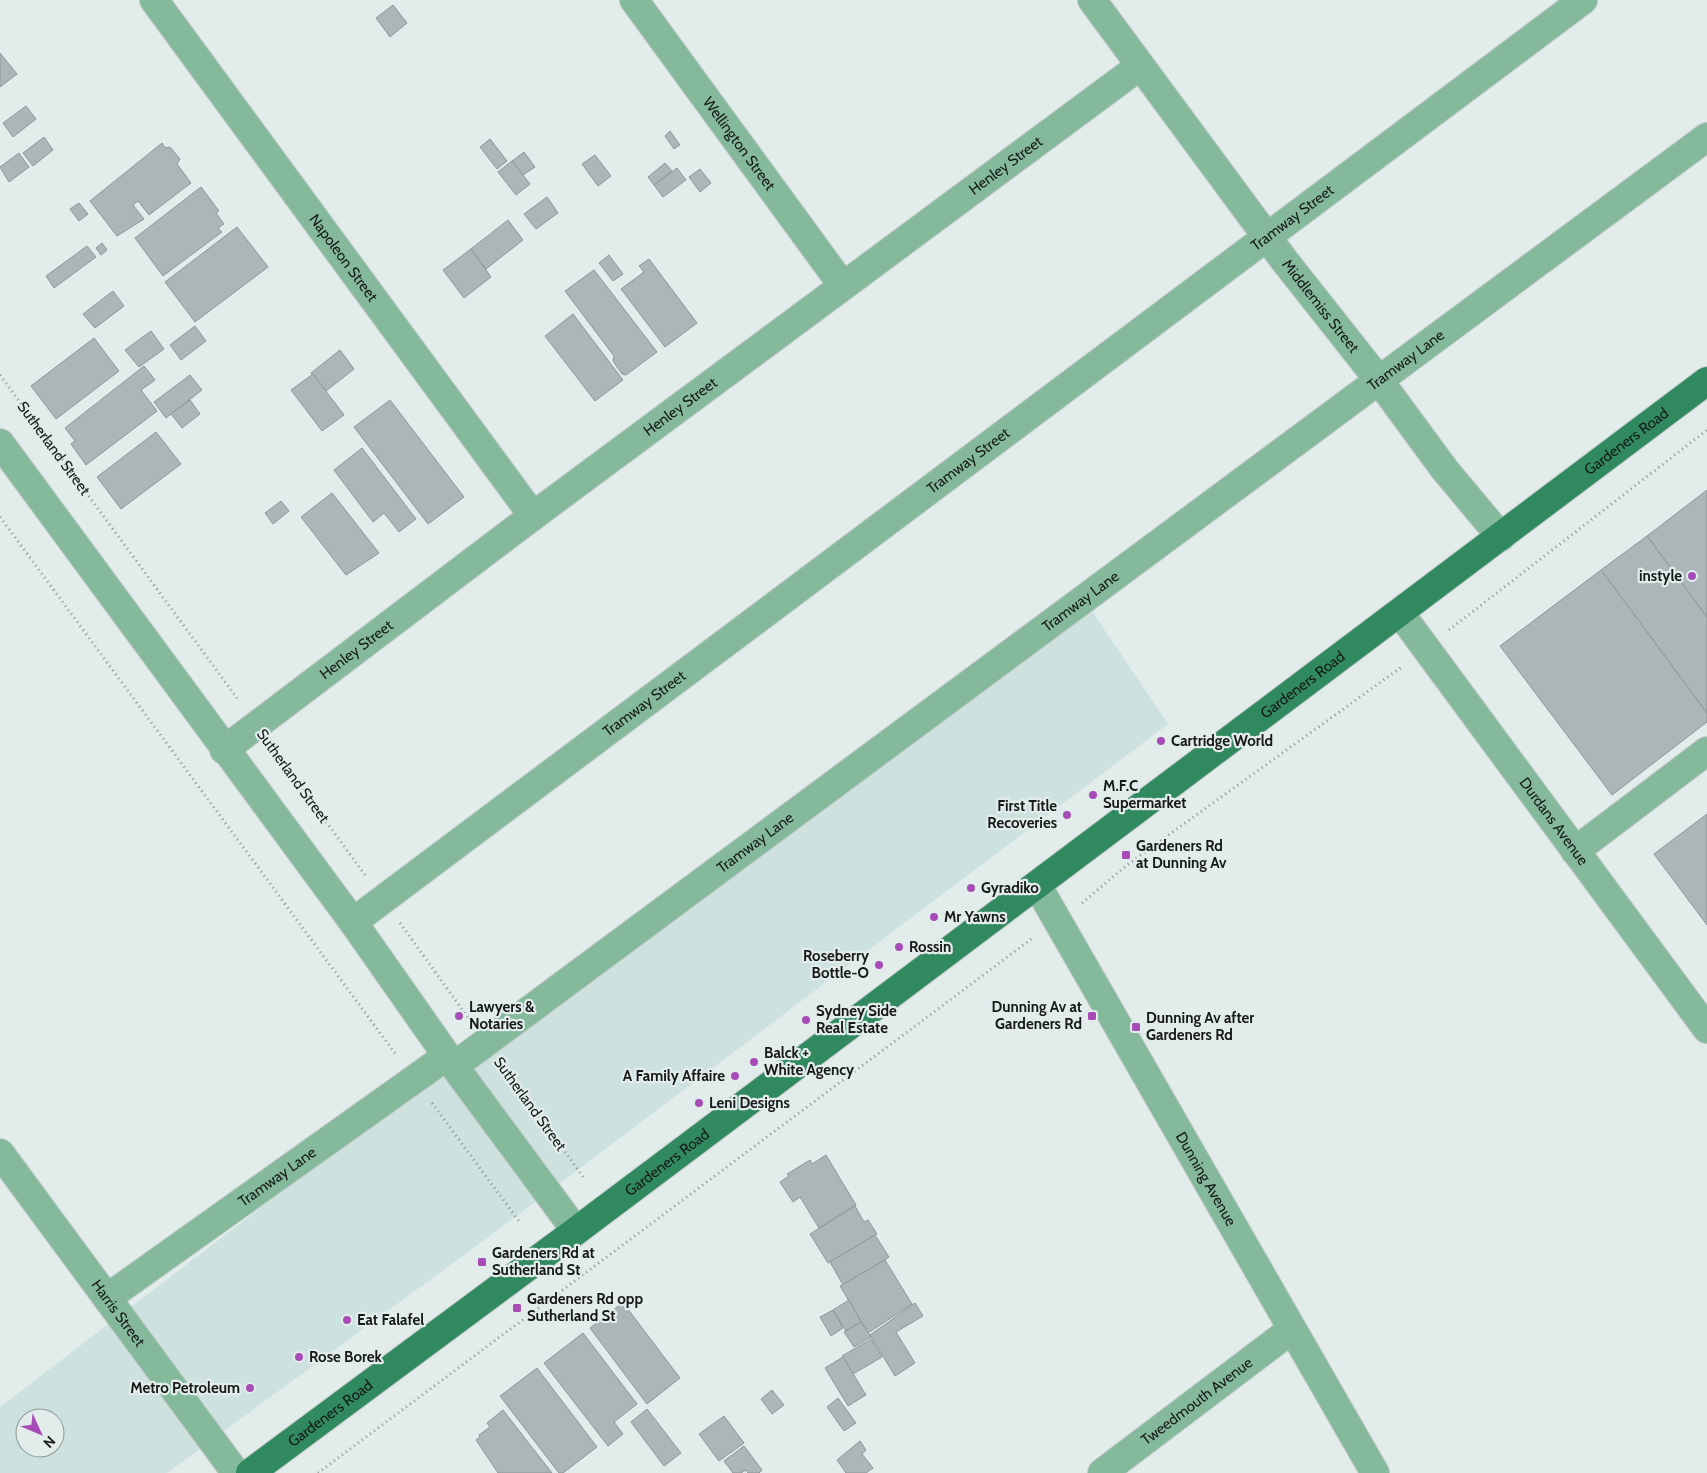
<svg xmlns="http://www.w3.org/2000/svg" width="1707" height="1473" font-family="Cabin,sans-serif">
	<rect width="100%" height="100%" fill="#e1eceb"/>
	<!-- built -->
	<path fill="#cde2df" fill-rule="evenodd" d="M 1090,608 L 1168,724 L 506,1224 L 167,1473 L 0,1473 L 0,1407 L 425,1082 L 499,1051 ZM 25,1418 L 55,1418 L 55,1448 L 25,1448 Z"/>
	<!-- building -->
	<g fill="#abb6b8" stroke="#8d979a">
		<polygon points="393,5 407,23 390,37 376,18"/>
		<polygon points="0,53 17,74 0,87"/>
		<polygon points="26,106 36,119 13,137 3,123"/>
		<polygon points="670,131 680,145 674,149 665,136"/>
		<polygon points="44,137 53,150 33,166 23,153"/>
		<polygon points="490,139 507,161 497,169 480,147"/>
		<polygon points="162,143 165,148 170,147 180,159 177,164 191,183 149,215 138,201 133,205 144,219 117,236 90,201"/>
		<polygon points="524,152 535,167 523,175 512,161"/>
		<polygon points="19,153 29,167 9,182 0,167"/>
		<polygon points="595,155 611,176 598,186 582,164"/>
		<polygon points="512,161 530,184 516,195 498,172"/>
		<polygon points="665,163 672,171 654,185 648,177"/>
		<polygon points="677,168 686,180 663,197 654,185"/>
		<polygon points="700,169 711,183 700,192 689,177"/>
		<polygon points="201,187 219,211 216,213 224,224 218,228 222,232 163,276 135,238"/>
		<polygon points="547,197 558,213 536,229 524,214"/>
		<polygon points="79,203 88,214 79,221 70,209"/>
		<polygon points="508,220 523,240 486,269 471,249"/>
		<polygon points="237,227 268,267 195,322 165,282"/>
		<polygon points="102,243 107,250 101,255 96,248"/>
		<polygon points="87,246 96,257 54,288 46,276"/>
		<polygon points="471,249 491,277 464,298 443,270"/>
		<polygon points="609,255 623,274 613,281 599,263"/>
		<polygon points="649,259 697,323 665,347 621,289 644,272 639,266"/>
		<polygon points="594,270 657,352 626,375 622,374 613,361 614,356 565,291"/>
		<polygon points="113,291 124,306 95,328 83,314"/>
		<polygon points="573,314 623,380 595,401 545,336"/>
		<polygon points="195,326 206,341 181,360 170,345"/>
		<polygon points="151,331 164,349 139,367 125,350"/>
		<polygon points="94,338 119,371 56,419 31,386"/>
		<polygon points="340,350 354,369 326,391 311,373"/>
		<polygon points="144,366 155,380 141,390 157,411 86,465 71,444 75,441 65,428"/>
		<polygon points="313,374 344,415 322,431 291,390"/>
		<polygon points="190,375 202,390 166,418 154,402"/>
		<polygon points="190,400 200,414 182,428 171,414"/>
		<polygon points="390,400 464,497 428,524 354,427"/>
		<polygon points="156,432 181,464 121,509 97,477"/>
		<polygon points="362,448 416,519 399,532 384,513 373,522 334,470"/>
		<polygon points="1707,490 1707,617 1647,536"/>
		<polygon points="332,493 379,553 346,575 301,517"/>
		<polygon points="281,501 289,511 273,524 265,513"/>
		<polygon points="1647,536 1707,617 1707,713 1601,570"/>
		<polygon points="1601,570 1707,713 1707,722 1612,795 1500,646"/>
		<polygon points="1707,814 1707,925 1654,854"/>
		<polygon points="826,1155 856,1205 819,1228 800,1197 793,1202 780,1182 789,1176 787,1174 810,1160 812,1164"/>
		<polygon points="855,1206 864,1222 868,1220 877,1234 828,1263 810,1234"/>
		<polygon points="875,1235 889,1257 843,1285 830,1262"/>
		<polygon points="885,1260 912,1304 868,1333 840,1286"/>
		<polygon points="849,1300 861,1322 846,1331 833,1310"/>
		<polygon points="915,1303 923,1316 896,1332 915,1363 895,1376 870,1335"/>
		<polygon points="621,1304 625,1309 627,1308 680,1378 647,1404 590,1328"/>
		<polygon points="833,1310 843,1328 831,1336 820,1317"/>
		<polygon points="861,1322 871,1337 854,1347 844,1332"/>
		<polygon points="583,1333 637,1404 614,1422 623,1434 608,1446 544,1363"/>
		<polygon points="871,1339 882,1357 853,1374 842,1356"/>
		<polygon points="843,1357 866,1395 848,1406 825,1368"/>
		<polygon points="537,1368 597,1447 563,1473 559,1473 500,1396"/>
		<polygon points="772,1390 784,1405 772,1414 761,1399"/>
		<polygon points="838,1398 856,1423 844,1431 827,1407"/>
		<polygon points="647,1409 681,1453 664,1466 631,1422"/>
		<polygon points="503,1410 552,1473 498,1473 476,1440 480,1437 479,1435 490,1427 487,1423"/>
		<polygon points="724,1416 744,1443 719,1461 699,1434"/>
		<polygon points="860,1441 866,1450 862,1454 873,1468 866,1473 846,1473 837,1460"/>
		<polygon points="744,1446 762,1470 759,1473 748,1473 746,1470 741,1473 733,1473 724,1461"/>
	</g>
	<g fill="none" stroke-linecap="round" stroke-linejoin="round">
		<!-- minor casing -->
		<g stroke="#bcc6c5" stroke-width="30">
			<g id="minor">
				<path id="s2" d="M 154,0 L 533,516"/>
				<path id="s3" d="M 634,0 L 843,286"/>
				<path id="s4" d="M 1092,0 L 1284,260 L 1378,379 L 1445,470 L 1501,537"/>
				<polyline points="0,443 353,922 454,1066 576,1231"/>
				<path id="s5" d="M 1400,613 L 1707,1029"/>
				<path id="s6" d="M 224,750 L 533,516 L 1140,66"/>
				<polyline points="1575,851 1707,751"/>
				<path id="s7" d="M 1037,885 L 1375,1473"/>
				<path id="s8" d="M 353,922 L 1583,0"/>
				<path id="s9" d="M 454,1066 L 1707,137"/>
				<path id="s10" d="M 0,1153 L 236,1473"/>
				<path id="s11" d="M 107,1298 L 447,1056"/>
				<path id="s12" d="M 1102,1473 L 1291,1330"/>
			</g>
		</g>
		<!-- major casing -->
		<g stroke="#bcc6c5" stroke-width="30">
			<g id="major">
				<path id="s13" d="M 250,1473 L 576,1231 L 1707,381"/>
			</g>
		</g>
		<!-- path -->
		<g stroke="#8b9392" stroke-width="3" stroke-dasharray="1 4" stroke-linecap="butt">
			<path id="s1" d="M 0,375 L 239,701"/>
			<polyline points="0,517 397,1056"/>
			<polyline points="1449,630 1707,430"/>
			<polyline points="273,749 365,875"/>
			<polyline points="1082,903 1127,865 1403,666"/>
			<polyline points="400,923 469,1019"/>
			<polyline points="503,1067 584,1178"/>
			<polyline points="432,1103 521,1224"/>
			<polyline points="318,1473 1034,937"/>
		</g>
		<!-- minor -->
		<use href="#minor" stroke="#84b99b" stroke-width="28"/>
		<!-- major -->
		<use href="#major" stroke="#30895f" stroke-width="28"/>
	</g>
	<!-- markers -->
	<g fill="#a74cb7" stroke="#e1eceb" stroke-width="2">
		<circle cx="1692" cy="576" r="5"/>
		<circle cx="1161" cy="741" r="5"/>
		<circle cx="1093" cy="795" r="5"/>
		<circle cx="1067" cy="815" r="5"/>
		<rect x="1121" y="850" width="10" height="10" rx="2.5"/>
		<circle cx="971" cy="888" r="5"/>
		<circle cx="934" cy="917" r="5"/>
		<circle cx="899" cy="947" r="5"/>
		<circle cx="879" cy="965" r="5"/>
		<circle cx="459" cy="1016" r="5"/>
		<rect x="1087" y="1011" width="10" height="10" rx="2.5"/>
		<circle cx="806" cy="1020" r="5"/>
		<rect x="1131" y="1022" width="10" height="10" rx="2.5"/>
		<circle cx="754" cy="1062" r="5"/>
		<circle cx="735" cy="1076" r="5"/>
		<circle cx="699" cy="1103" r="5"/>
		<rect x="477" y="1257" width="10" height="10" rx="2.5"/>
		<rect x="512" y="1303" width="10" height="10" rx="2.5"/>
		<circle cx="347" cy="1320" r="5"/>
		<circle cx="299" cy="1357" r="5"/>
		<circle cx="250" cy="1388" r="5"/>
	</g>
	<g text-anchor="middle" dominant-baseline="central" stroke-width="4.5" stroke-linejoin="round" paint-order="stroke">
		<!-- street labels -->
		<g font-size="15" fill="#161a19" stroke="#e1eceb">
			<text stroke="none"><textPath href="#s3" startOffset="178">Wellington Street</textPath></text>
			<text stroke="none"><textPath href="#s6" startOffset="976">Henley Street</textPath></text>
			<text stroke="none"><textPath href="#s8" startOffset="1174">Tramway Street</textPath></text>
			<text stroke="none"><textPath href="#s2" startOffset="320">Napoleon Street</textPath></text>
			<text stroke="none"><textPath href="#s4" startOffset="382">Middlemiss Street</textPath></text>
			<text stroke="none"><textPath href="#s9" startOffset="1185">Tramway Lane</textPath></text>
			<text stroke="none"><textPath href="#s6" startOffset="571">Henley Street</textPath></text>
			<text stroke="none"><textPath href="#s13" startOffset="1720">Gardeners Road</textPath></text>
			<text stroke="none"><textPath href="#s1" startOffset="91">Sutherland Street</textPath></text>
			<text stroke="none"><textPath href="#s8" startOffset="769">Tramway Street</textPath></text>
			<text stroke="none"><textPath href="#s9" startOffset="780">Tramway Lane</textPath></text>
			<text stroke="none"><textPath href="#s6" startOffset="166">Henley Street</textPath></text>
			<text stroke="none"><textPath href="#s13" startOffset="1315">Gardeners Road</textPath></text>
			<text stroke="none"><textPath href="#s8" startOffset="364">Tramway Street</textPath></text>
			<text transform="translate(293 776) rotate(54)">Sutherland Street</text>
			<text stroke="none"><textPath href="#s5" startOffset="259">Durdans Avenue</textPath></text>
			<text stroke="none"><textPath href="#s9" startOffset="375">Tramway Lane</textPath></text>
			<text transform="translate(530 1104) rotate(54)">Sutherland Street</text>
			<text stroke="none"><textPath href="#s13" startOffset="520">Gardeners Road</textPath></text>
			<text stroke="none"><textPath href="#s11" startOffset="209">Tramway Lane</textPath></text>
			<text stroke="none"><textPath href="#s7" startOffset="339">Dunning Avenue</textPath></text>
			<text stroke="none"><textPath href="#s10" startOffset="199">Harris Street</textPath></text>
			<text stroke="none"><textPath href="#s12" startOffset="119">Tweedmouth Avenue</textPath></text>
			<text stroke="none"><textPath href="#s13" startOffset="100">Gardeners Road</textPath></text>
		</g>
		<!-- poi labels -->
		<g font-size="15" font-weight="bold" fill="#161a19" stroke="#e1eceb" text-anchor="start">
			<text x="1682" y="576" text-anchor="end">instyle</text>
			<text x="1171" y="741">Cartridge World</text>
			<text x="1103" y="786">M.F.C<tspan x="1103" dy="17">Supermarket</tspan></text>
			<text x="1057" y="806" text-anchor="end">First Title<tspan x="1057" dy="17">Recoveries</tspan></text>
			<text x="1136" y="846">Gardeners Rd<tspan x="1136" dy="17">at Dunning Av</tspan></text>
			<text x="981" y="888">Gyradiko</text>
			<text x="944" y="917">Mr Yawns</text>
			<text x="909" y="947">Rossin</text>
			<text x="869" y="956" text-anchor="end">Roseberry<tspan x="869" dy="17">Bottle-O</tspan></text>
			<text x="469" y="1007">Lawyers &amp;<tspan x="469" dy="17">Notaries</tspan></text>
			<text x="1082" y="1007" text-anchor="end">Dunning Av at<tspan x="1082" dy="17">Gardeners Rd</tspan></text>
			<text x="816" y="1011">Sydney Side<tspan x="816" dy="17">Real Estate</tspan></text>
			<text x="1146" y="1018">Dunning Av after<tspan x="1146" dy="17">Gardeners Rd</tspan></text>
			<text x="764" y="1053">Balck +<tspan x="764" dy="17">White Agency</tspan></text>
			<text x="725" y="1076" text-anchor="end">A Family Affaire</text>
			<text x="709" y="1103">Leni Designs</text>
			<text x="492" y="1253">Gardeners Rd at<tspan x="492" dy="17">Sutherland St</tspan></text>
			<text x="527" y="1299">Gardeners Rd opp<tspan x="527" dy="17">Sutherland St</tspan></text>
			<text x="357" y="1320">Eat Falafel</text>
			<text x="309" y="1357">Rose Borek</text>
			<text x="240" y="1388" text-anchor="end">Metro Petroleum</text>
		</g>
	</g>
	<!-- north arrow -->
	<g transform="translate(40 1433) rotate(134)"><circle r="24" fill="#e1eceb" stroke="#909897"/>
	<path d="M0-4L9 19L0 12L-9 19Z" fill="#a74cb7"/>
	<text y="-8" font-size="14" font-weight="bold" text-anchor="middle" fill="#161a19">N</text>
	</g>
</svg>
